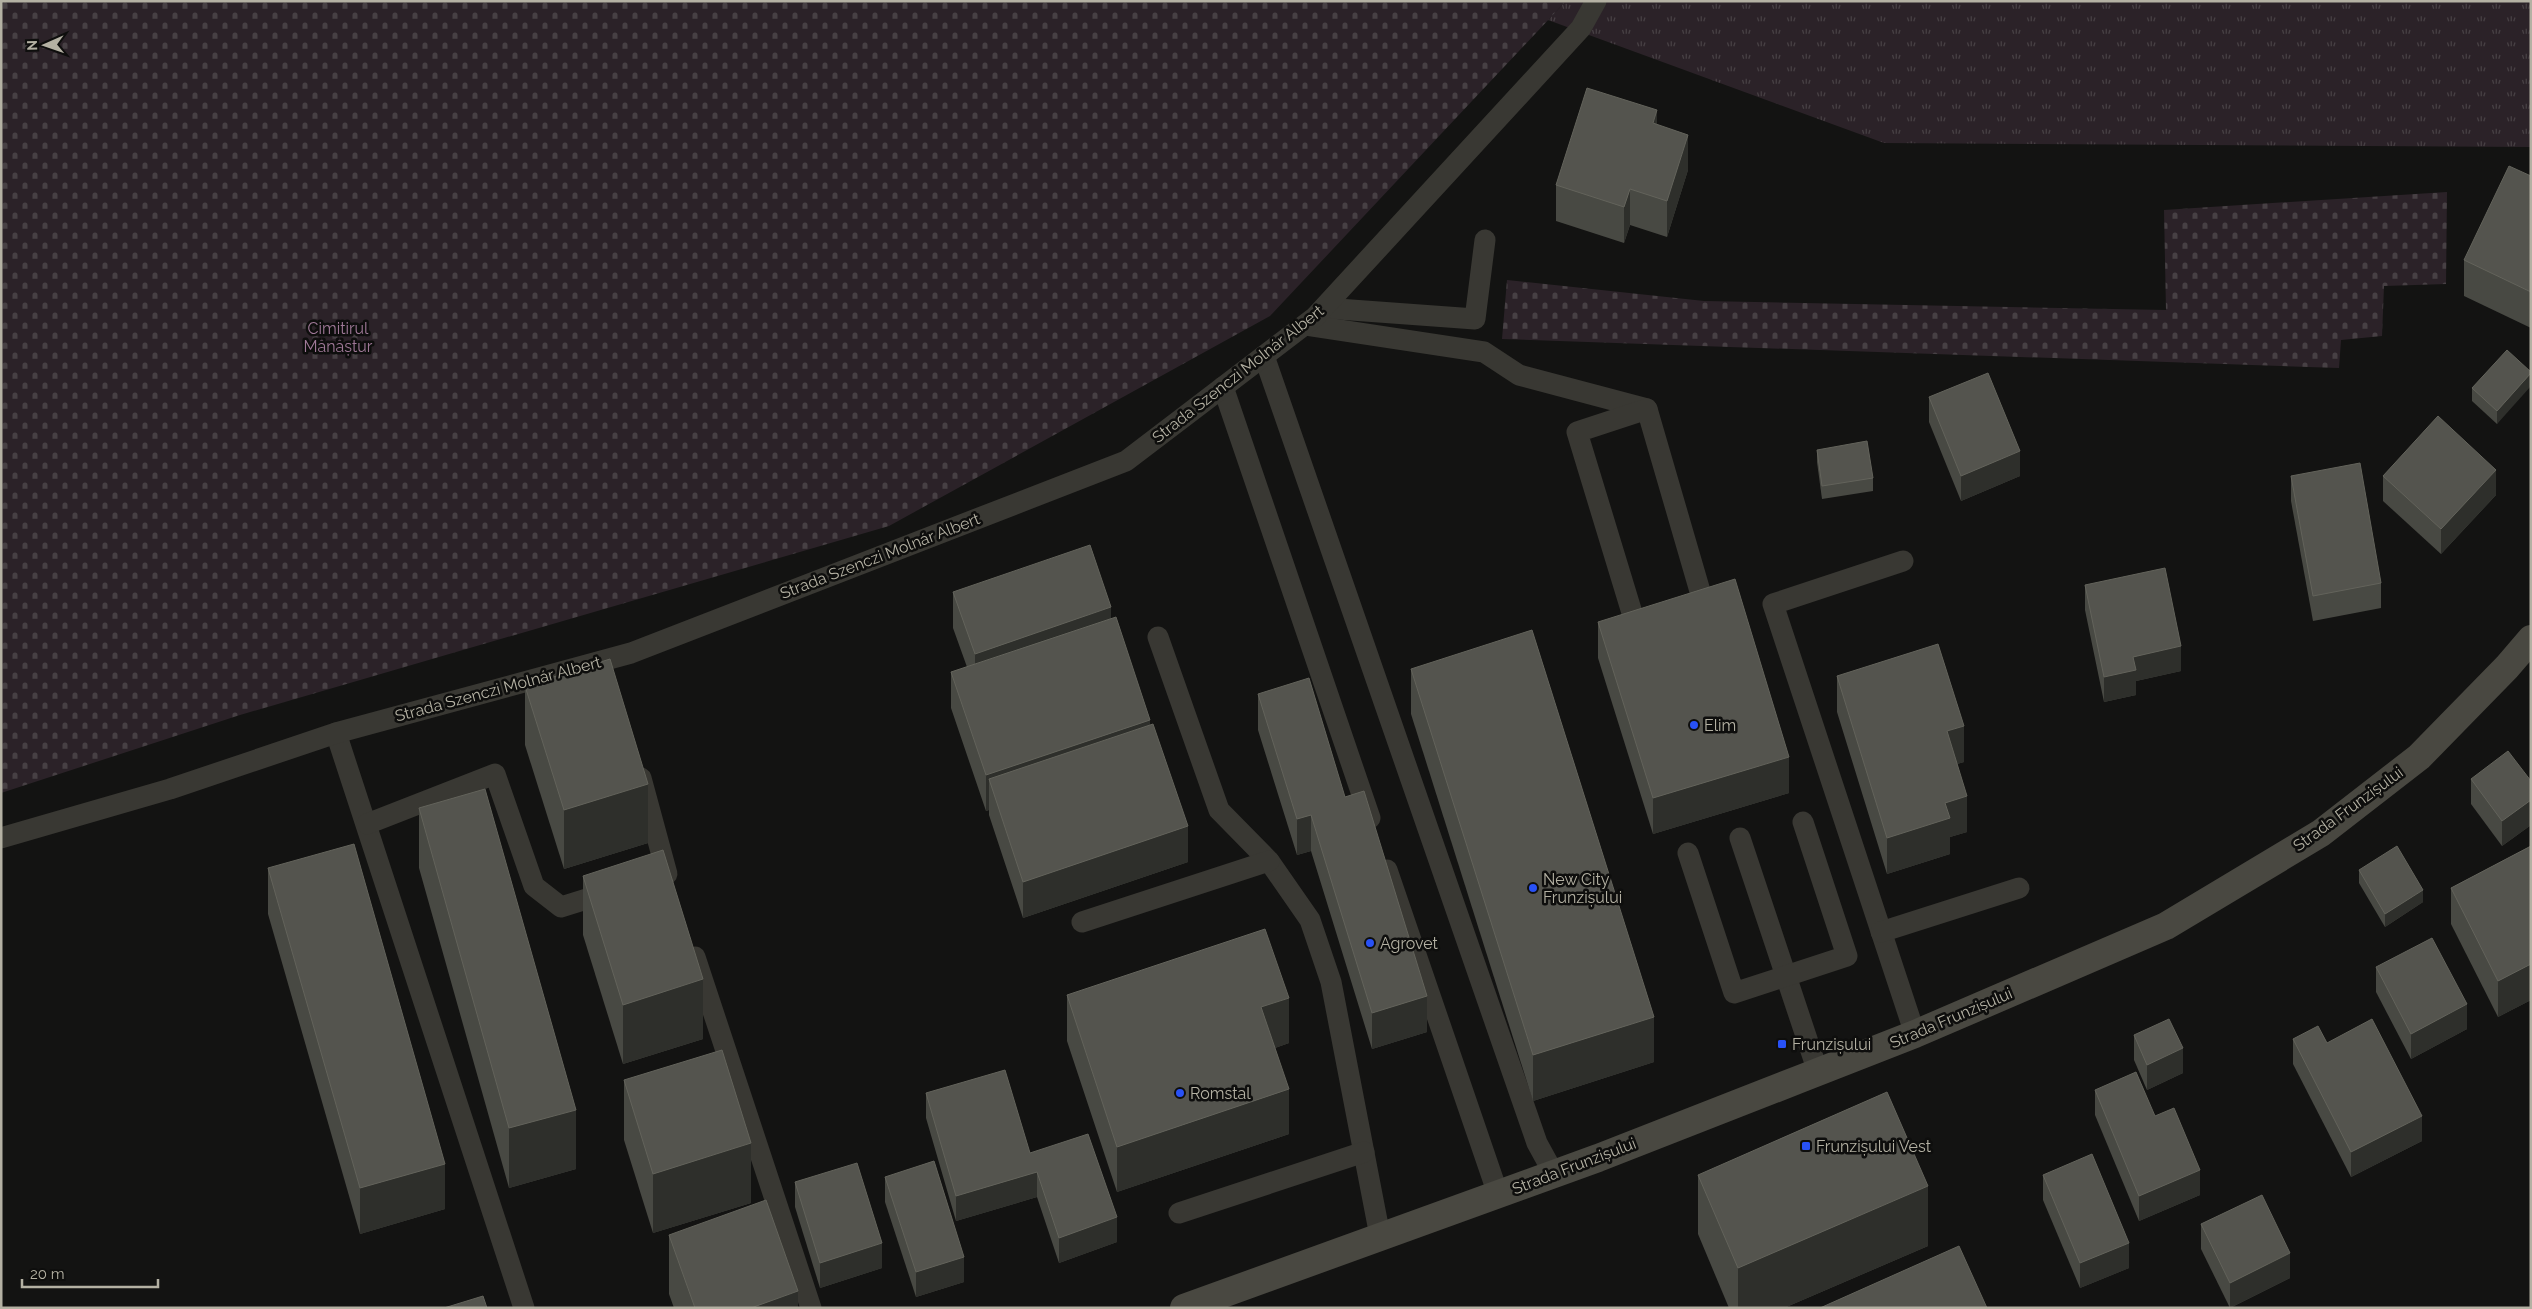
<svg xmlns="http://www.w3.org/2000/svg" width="2532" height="1309" font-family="Raleway,sans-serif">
	<defs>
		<pattern id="grass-tufts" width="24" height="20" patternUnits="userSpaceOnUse" patternTransform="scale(1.25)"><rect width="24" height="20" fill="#2b2228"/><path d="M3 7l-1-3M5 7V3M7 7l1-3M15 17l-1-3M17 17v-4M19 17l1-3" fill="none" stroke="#474044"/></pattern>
		<pattern id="cemetery-stones" width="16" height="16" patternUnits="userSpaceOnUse" patternTransform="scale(1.25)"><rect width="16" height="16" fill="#2b2228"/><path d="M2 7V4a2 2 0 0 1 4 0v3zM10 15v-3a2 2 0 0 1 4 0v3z" fill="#474044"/></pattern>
	</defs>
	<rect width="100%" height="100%" fill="#131312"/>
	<!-- grass -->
	<polygon fill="url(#grass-tufts)" points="1566,1 2531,1 2531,147 1884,143 1548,20"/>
	<!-- cemetery -->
	<g fill="url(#cemetery-stones)">
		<polygon points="1,1 1566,1 1270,316 889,526 240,715 1,793"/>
		<polygon points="2447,192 2446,284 2384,286 2382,336 2341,340 2339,368 1502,339 1507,280 1704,301 2166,310 2164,210"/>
	</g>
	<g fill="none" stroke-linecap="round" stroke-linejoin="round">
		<!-- lane -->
		<g stroke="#393833" stroke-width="21">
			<polyline points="1324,308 1475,319 1485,240"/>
			<polyline points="1306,325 1484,352 1519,375 1647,409"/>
			<polyline points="1264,356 1537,1143 1554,1174"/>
			<polyline points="1223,387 1370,818"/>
			<polygon points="1647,409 1704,605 1636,626 1577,432"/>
			<polyline points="1903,561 1773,604 1915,1034"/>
			<polyline points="1158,637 1219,810 1269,861 1310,920 1331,982 1380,1236"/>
			<polyline points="336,733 524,1308"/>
			<polyline points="641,778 667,874"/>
			<polyline points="367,824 495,774 534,886 561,907 609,892"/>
			<polyline points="1,838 170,789 336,733 631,653 1126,461 1315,317 1581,28 1596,1"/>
			<polyline points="1740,838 1818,1072"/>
			<polyline points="1688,853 1734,993 1847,956 1803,822"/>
			<polyline points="1387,870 1498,1194"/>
			<polyline points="1082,922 1269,861"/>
			<polyline points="1881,932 2019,888"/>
			<polyline points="695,957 811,1308"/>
			<polyline points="1179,1213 1364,1152"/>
		</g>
		<!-- secondary -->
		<polyline stroke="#494841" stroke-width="28" points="1184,1308 1598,1158 1800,1079 1915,1034 2166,926 2321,833 2419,757 2507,667 2531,639"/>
	</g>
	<!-- wall -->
	<g fill="#484943">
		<polygon points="1657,125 1688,170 1667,237 1630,225 1624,243 1556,221 1556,185"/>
		<polygon points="2531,176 2531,328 2464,296 2464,260"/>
		<polygon points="2531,372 2497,424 2472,401 2472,388"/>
		<polygon points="1929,397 2020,476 1961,501 1929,422"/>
		<polygon points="1817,450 1873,478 1873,491 1822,499 1817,462"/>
		<polygon points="2291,476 2381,583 2381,608 2313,621 2291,501"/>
		<polygon points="2383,476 2496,495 2441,554 2383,501"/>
		<polygon points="2085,585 2181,671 2136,681 2136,695 2104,702 2085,610"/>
		<polygon points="953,592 1111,619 1150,725 1188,862 1023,918 989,815 989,810 986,811 951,708 951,672 967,667 953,628"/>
		<polygon points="1598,622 1789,793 1653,834 1598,658"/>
		<polygon points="1411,669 1654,1062 1533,1101 1411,714"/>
		<polygon points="1837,676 1964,762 1957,764 1967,832 1950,837 1950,854 1887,874 1837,712"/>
		<polygon points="525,686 648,843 564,869 525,745"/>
		<polygon points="1258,694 1345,797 1427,1032 1372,1049 1311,851 1297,855 1258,730"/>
		<polygon points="2471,779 2531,781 2531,825 2502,846 2471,804"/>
		<polygon points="419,808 576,1169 509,1188 419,868"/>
		<polygon points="2531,846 2531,1000 2498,1017 2451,924 2451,888"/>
		<polygon points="268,868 445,1209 360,1234 268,914"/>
		<polygon points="2359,870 2423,902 2385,927 2359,883"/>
		<polygon points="583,876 703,1039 623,1064 583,935"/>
		<polygon points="2376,967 2467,1029 2411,1059 2376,992"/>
		<polygon points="1067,995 1289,1043 1275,1048 1289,1134 1117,1192 1067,1041"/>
		<polygon points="2134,1035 2183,1073 2147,1090 2134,1060"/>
		<polygon points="2293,1039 2327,1043 2422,1141 2351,1177 2293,1064"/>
		<polygon points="624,1080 751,1203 653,1233 624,1140"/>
		<polygon points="2095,1090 2200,1195 2139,1221 2095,1115"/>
		<polygon points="926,1093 1030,1153 1117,1242 1059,1263 1037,1197 956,1221 926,1118"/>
		<polygon points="1698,1175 1928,1246 1784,1308 1729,1308 1698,1234"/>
		<polygon points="2043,1175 2129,1268 2080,1288 2043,1200"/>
		<polygon points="885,1177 964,1282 916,1297 885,1202"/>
		<polygon points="795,1182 882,1268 820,1288 795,1207"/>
		<polygon points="2201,1224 2290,1278 2230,1308 2201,1249"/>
		<polygon points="669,1235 798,1308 674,1308 669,1294"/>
	</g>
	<!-- shaded-wall -->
	<g fill="#2e2f2b">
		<polygon points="1657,110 1657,146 1653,123"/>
		<polygon points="1688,135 1688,170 1667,237 1667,201"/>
		<polygon points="1630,189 1630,225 1624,243 1624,207"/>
		<polygon points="2531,373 2531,386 2497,424 2497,411"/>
		<polygon points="2020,451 2020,476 1961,501 1961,476"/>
		<polygon points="2496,470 2496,495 2441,554 2441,529"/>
		<polygon points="1111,607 1111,643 975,690 975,654"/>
		<polygon points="2181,646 2181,671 2136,681 2136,695 2104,702 2104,677 2133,657"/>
		<polygon points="1150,720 1150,756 989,779 989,810 986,811 986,775"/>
		<polygon points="1964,726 1964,762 1947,767 1947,731"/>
		<polygon points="1789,757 1789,793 1653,834 1653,798"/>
		<polygon points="648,784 648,843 564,869 564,810"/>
		<polygon points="1967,796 1967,832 1950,837 1950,854 1887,874 1887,838 1945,803"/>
		<polygon points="2531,800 2531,825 2502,846 2502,821"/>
		<polygon points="1311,815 1311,851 1297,855 1297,819"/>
		<polygon points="1188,826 1188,862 1023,918 1023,882"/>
		<polygon points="2423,890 2423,902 2385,927 2385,914"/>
		<polygon points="2531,964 2531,1000 2498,1017 2498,981"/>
		<polygon points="703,979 703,1039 623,1064 623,1005"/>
		<polygon points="1427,996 1427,1032 1372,1049 1372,1013"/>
		<polygon points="1289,998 1289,1043 1261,1053 1261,1007"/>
		<polygon points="2467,1004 2467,1029 2411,1059 2411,1034"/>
		<polygon points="1654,1017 1654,1062 1533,1101 1533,1055"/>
		<polygon points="2183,1048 2183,1073 2147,1090 2147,1065"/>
		<polygon points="1289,1089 1289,1134 1117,1192 1117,1147"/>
		<polygon points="576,1110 576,1169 509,1188 509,1128"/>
		<polygon points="2422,1116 2422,1141 2351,1177 2351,1152"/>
		<polygon points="751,1143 751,1203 653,1233 653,1174"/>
		<polygon points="445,1164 445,1209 360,1234 360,1188"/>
		<polygon points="2200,1170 2200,1195 2139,1221 2139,1196"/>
		<polygon points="1037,1172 1037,1197 956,1221 956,1196"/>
		<polygon points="1928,1186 1928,1246 1784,1308 1738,1308 1738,1268"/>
		<polygon points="1117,1217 1117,1242 1059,1263 1059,1238"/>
		<polygon points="882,1243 882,1268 820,1288 820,1263"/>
		<polygon points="2129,1243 2129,1268 2080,1288 2080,1263"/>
		<polygon points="2290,1253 2290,1278 2230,1308 2230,1283"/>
		<polygon points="964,1257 964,1282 916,1297 916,1272"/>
		<polygon points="798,1291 798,1308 751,1308"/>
	</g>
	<!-- building -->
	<g fill="#54544e" stroke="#63635b">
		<polygon points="1587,88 1657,110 1653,123 1688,135 1667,201 1630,189 1624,207 1556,185"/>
		<polygon points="2509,166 2531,176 2531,292 2464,260"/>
		<polygon points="2507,350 2531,372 2531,373 2497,411 2472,388"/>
		<polygon points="1988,373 2020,451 1961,476 1929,397"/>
		<polygon points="2438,416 2496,470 2441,529 2383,476"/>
		<polygon points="1867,441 1873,478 1822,486 1817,450"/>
		<polygon points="2360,463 2381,583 2313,596 2291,476"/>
		<polygon points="1090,545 1111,607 975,654 953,592"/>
		<polygon points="2165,568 2181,646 2133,657 2136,670 2104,677 2085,585"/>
		<polygon points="1735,579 1789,757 1653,798 1598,622"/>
		<polygon points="1116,617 1150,720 986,775 951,672"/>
		<polygon points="1532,630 1654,1017 1533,1055 1411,669"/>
		<polygon points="1938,644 1964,726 1947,731 1967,796 1945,803 1950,818 1887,838 1837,676"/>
		<polygon points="610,659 648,784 564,810 525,686"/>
		<polygon points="1309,678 1345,797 1364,791 1427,996 1372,1013 1311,815 1297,819 1258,694"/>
		<polygon points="1153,724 1188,826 1023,882 989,779"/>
		<polygon points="2508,751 2531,781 2531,800 2502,821 2471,779"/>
		<polygon points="485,789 576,1110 509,1128 419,808"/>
		<polygon points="354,844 445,1164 360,1188 268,868"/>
		<polygon points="2397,846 2423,890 2385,914 2359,870"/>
		<polygon points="2531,846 2531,964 2498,981 2451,888"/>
		<polygon points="663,850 703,979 623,1005 583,876"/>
		<polygon points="1265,929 1289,998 1261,1007 1289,1089 1117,1147 1067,995"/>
		<polygon points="2432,938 2467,1004 2411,1034 2376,967"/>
		<polygon points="2169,1019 2183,1048 2147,1065 2134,1035"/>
		<polygon points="2372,1019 2422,1116 2351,1152 2293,1039 2318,1026 2327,1043"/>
		<polygon points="722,1050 751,1143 653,1174 624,1080"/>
		<polygon points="1005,1070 1030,1153 1088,1134 1117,1217 1059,1238 1037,1172 956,1196 926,1093"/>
		<polygon points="2136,1072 2155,1116 2174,1108 2200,1170 2139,1196 2095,1090"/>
		<polygon points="1887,1092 1928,1186 1738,1268 1698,1175"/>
		<polygon points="2092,1154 2129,1243 2080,1263 2043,1175"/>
		<polygon points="934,1161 964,1257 916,1272 885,1177"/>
		<polygon points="857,1163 882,1243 820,1263 795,1182"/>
		<polygon points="2262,1195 2290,1253 2230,1283 2201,1224"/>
		<polygon points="766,1200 798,1291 751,1308 695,1308 669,1235"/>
		<polygon points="1959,1246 1987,1308 1820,1308"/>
		<polygon points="483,1296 487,1308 444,1308"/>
	</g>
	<!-- markers -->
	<g fill="#2851f6" stroke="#0e0e0d" stroke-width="2">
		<circle cx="1694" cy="725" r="5"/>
		<circle cx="1533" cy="888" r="5"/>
		<circle cx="1370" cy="943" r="5"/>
		<rect x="1777" y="1039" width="10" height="10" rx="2.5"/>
		<circle cx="1180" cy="1093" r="5"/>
		<rect x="1801" y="1141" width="10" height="10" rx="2.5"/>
	</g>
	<g text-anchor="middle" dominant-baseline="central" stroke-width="5" stroke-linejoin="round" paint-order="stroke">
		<!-- park labels -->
		<g font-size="16" fill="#a07998" stroke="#0e0e0d">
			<text x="338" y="328">Cimitirul<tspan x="338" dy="18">Mănăștur</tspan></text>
		</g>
		<!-- street labels -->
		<g font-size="16" fill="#b4b1a3" stroke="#0e0e0d">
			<text transform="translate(1238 374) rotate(-38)">Strada Szenczi Molnár Albert</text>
			<text transform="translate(880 556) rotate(-21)">Strada Szenczi Molnár Albert</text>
			<text transform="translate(498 689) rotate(-15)">Strada Szenczi Molnár Albert</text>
			<text transform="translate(2348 809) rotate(-36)">Strada Frunzișului</text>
			<text transform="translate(1951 1018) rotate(-23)">Strada Frunzișului</text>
			<text transform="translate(1574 1166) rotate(-21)">Strada Frunzișului</text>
		</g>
		<!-- poi labels -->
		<g font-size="16" fill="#b4b1a3" stroke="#0e0e0d" text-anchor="start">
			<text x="1704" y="725">Elim</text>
			<text x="1543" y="879">New City<tspan x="1543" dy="18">Frunzișului</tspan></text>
			<text x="1380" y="943">Agrovet</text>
			<text x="1792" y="1044">Frunzișului</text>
			<text x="1190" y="1093">Romstal</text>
			<text x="1816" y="1146">Frunzișului Vest</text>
		</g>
	</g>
	<!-- border -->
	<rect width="2532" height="1309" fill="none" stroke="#b4b1a3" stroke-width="5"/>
	<!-- north arrow -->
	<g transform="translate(45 45) rotate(268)" stroke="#0e0e0d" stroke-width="4" paint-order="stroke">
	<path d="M0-4L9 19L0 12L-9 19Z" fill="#b4b1a3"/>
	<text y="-8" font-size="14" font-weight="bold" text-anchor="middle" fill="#b4b1a3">N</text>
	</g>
	<!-- scale -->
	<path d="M22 1279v8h136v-8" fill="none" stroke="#b4b1a3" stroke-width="2.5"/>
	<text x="30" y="1279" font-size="15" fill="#b4b1a3" stroke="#0e0e0d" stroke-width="4" paint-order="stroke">20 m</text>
</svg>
